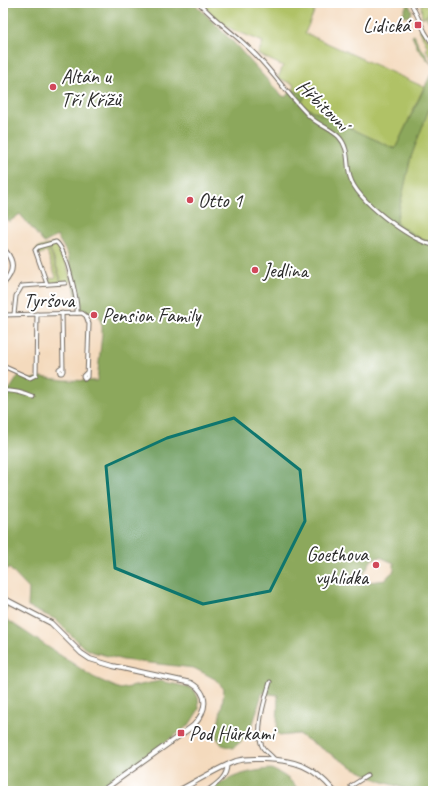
<svg xmlns="http://www.w3.org/2000/svg" width="436" height="794" font-family="Caveat,sans-serif">
	<rect width="100%" height="100%" fill="#fff"/>
	<filter id="ink" filterUnits="userSpaceOnUse"><feTurbulence type="fractalNoise" baseFrequency=".025" numOctaves="2"/><feDisplacementMap in="SourceGraphic" scale="8" xChannelSelector="R" yChannelSelector="G"/><feConvolveMatrix kernelMatrix="1 2 1 2 8 2 1 2 1" color-interpolation-filters="sRGB"/></filter>
	<filter id="wash" filterUnits="userSpaceOnUse"><feTurbulence type="fractalNoise" baseFrequency=".012" numOctaves="4" result="noise"/><feDisplacementMap in="SourceGraphic" scale="16" xChannelSelector="R" yChannelSelector="G"/><feGaussianBlur stdDeviation="0.9" result="paint"/><feColorMatrix in="noise" values="0 0 0 0 0 0 0 0 0 0 0 0 0 0 0 0 0 1.4 0 .05"/><feComposite in="paint" operator="in"/></filter>
	<g filter="url(#wash)">
		<rect width="100%" height="100%" fill="#f4dabd"/>
		<!-- green -->
		<g fill="#b0c266" stroke="#6e7648">
			<path d="M 203,3 L 318,3 L 305,33 L 424,87 L 395,149 L 301,105 L 305,95 L 293,90 L 295,85 L 278,78 L 283,66 L 258,54 L 263,42 L 239,32 L 239,33 C 226,26 209,17 203,3 Z"/>
			<polygon points="424,3 426,6 433,3 433,29 426,17 430,10 426,16 422,18 421,5"/>
			<polygon points="419,29 421,29 433,48 433,57 430,56 426,49 428,48"/>
			<polygon points="433,98 433,243 419,238 396,223 411,157"/>
			<polygon points="54,243 58,245 67,266 71,282 59,282 61,279 49,245"/>
			<polygon points="48,245 60,279 58,283 48,283 47,280 56,277 47,252 49,251 37,255 36,251 38,248"/>
		</g>
		<!-- forest -->
		<g fill="#8ca85b" stroke="#5c6a43" fill-rule="evenodd">
			<path d="M 3,3 L 194,3 L 233,42 L 280,94 L 285,97 L 293,90 L 305,95 L 301,105 L 395,149 L 431,74 L 433,78 L 433,98 L 411,157 L 396,223 L 419,238 L 433,243 L 433,791 L 413,791 L 380,781 L 354,768 L 298,734 L 279,736 L 277,730 L 278,695 L 262,693 L 250,734 L 233,748 L 222,745 L 216,737 C 218,721 223,706 224,689 L 215,679 L 194,668 L 123,660 L 93,652 L 83,647 L 55,619 L 28,607 L 29,589 L 9,568 L 3,570 L 3,390 L 10,389 L 19,375 L 28,380 L 31,380 L 40,377 L 64,380 L 97,381 L 102,334 L 102,326 L 98,313 L 79,310 L 68,255 L 57,236 L 44,243 L 20,214 L 9,222 L 3,211 ZM 380,557 L 394,563 L 394,571 L 388,576 L 386,580 L 369,582 L 359,581 L 372,559 Z"/>
			<polygon points="408,3 412,11 410,16 407,17 404,16 403,13"/>
			<polygon points="414,35 421,50 423,50 432,65 418,49 412,36"/>
			<polygon points="3,603 8,606 3,617 93,677 120,689 160,681 188,687 195,691 198,698 199,709 189,725 99,791 3,791"/>
			<path d="M 271,769 C 283,774 292,780 299,791 L 210,791 C 228,776 248,771 271,769 Z"/>
		</g>
	</g>
	<g filter="url(#ink)">
		<g fill="none" stroke-linecap="round" stroke-linejoin="round">
			<!-- street casing -->
			<g stroke="#71685e" stroke-width="5">
				<g id="street">
					<path d="M 199,3 C 216,22 238,36 255,54 C 274,74 290,97 309,116 C 318,125 330,128 339,137 C 350,149 346,163 350,177 C 357,201 409,239 433,245"/>
					<polyline points="411,3 425,32 433,45"/>
					<polyline points="433,60 433,61"/>
					<path d="M 47,284 L 35,250 L 38,247 L 56,242 C 66,248 78,301 77,313"/>
					<polyline points="62,313 63,371 62,373 60,373 59,369 63,366"/>
					<polyline points="14,314 16,296 22,286 65,283"/>
					<polyline points="3,315 82,313 86,316 89,324 87,377 85,379 83,376 87,372"/>
					<polyline points="3,366 30,378 36,375 37,314"/>
					<path d="M 3,391 C 14,390 23,393 33,397"/>
					<path d="M 270,682 C 265,698 254,733 263,748 C 266,752 271,755 274,759"/>
					<polyline points="351,786 367,776"/>
					<path d="M 207,791 C 216,784 227,778 227,765"/>
				</g>
			</g>
			<!-- secondary casing -->
			<g stroke="#71685e" stroke-width="6">
				<g id="secondary">
					<path d="M 3,248 C 15,261 15,271 3,284"/>
					<path d="M 3,598 L 51,623 L 81,653 L 90,659 L 113,666 L 191,683 C 210,694 207,711 193,726 L 102,791"/>
					<path d="M 178,791 C 197,781 216,769 236,761 C 245,758 255,759 264,759 C 296,760 313,766 334,791"/>
				</g>
			</g>
			<!-- street -->
			<use href="#street" stroke="#fff" stroke-width="3"/>
			<!-- secondary -->
			<use href="#secondary" stroke="#fff" stroke-width="4"/>
		</g>
	</g>
	<!-- marked area -->
	<path fill="#0f766e" fill-opacity="0.2" stroke="#0f766e" stroke-width="3" stroke-linejoin="round" d="M 234,418 L 300,470 L 305,521 L 270,591 L 203,604 L 115,568 L 106,466 L 167,438 Z"/>
	<!-- markers -->
	<g fill="#d1495b" stroke="#fff" stroke-width="1.5">
		<rect x="414" y="21" width="8" height="8" rx="2"/>
		<circle cx="53" cy="87" r="4"/>
		<circle cx="190" cy="200" r="4"/>
		<circle cx="255" cy="270" r="4"/>
		<circle cx="94" cy="315" r="4"/>
		<circle cx="376" cy="565" r="4"/>
		<rect x="177" y="729" width="8" height="8" rx="2"/>
	</g>
	<g text-anchor="middle" dominant-baseline="central" stroke-width="4" stroke-linejoin="round" paint-order="stroke">
		<!-- poi labels -->
		<g font-size="20" fill="#2b2b2b" stroke="#fff" text-anchor="start">
			<text x="410" y="25" text-anchor="end">Lidická</text>
			<text x="61" y="76">Altán u<tspan x="61" dy="23">Tří Křížů</tspan></text>
			<text x="198" y="200">Otto 1</text>
			<text x="263" y="270">Jedlina</text>
			<text x="102" y="315">Pension Family</text>
			<text x="368" y="554" text-anchor="end">Goethova<tspan x="368" dy="23">vyhlidka</tspan></text>
			<text x="189" y="733">Pod Hůrkami</text>
		</g>
		<!-- street labels -->
		<g font-size="20" fill="#2b2b2b" stroke="#fff">
			<text transform="translate(323 105) rotate(44)">Hřbitovní</text>
			<text x="49" y="300">Tyršova</text>
		</g>
	</g>
	<!-- margin -->
	<rect width="436" height="794" fill="none" stroke="#fff" stroke-width="16"/>
</svg>
